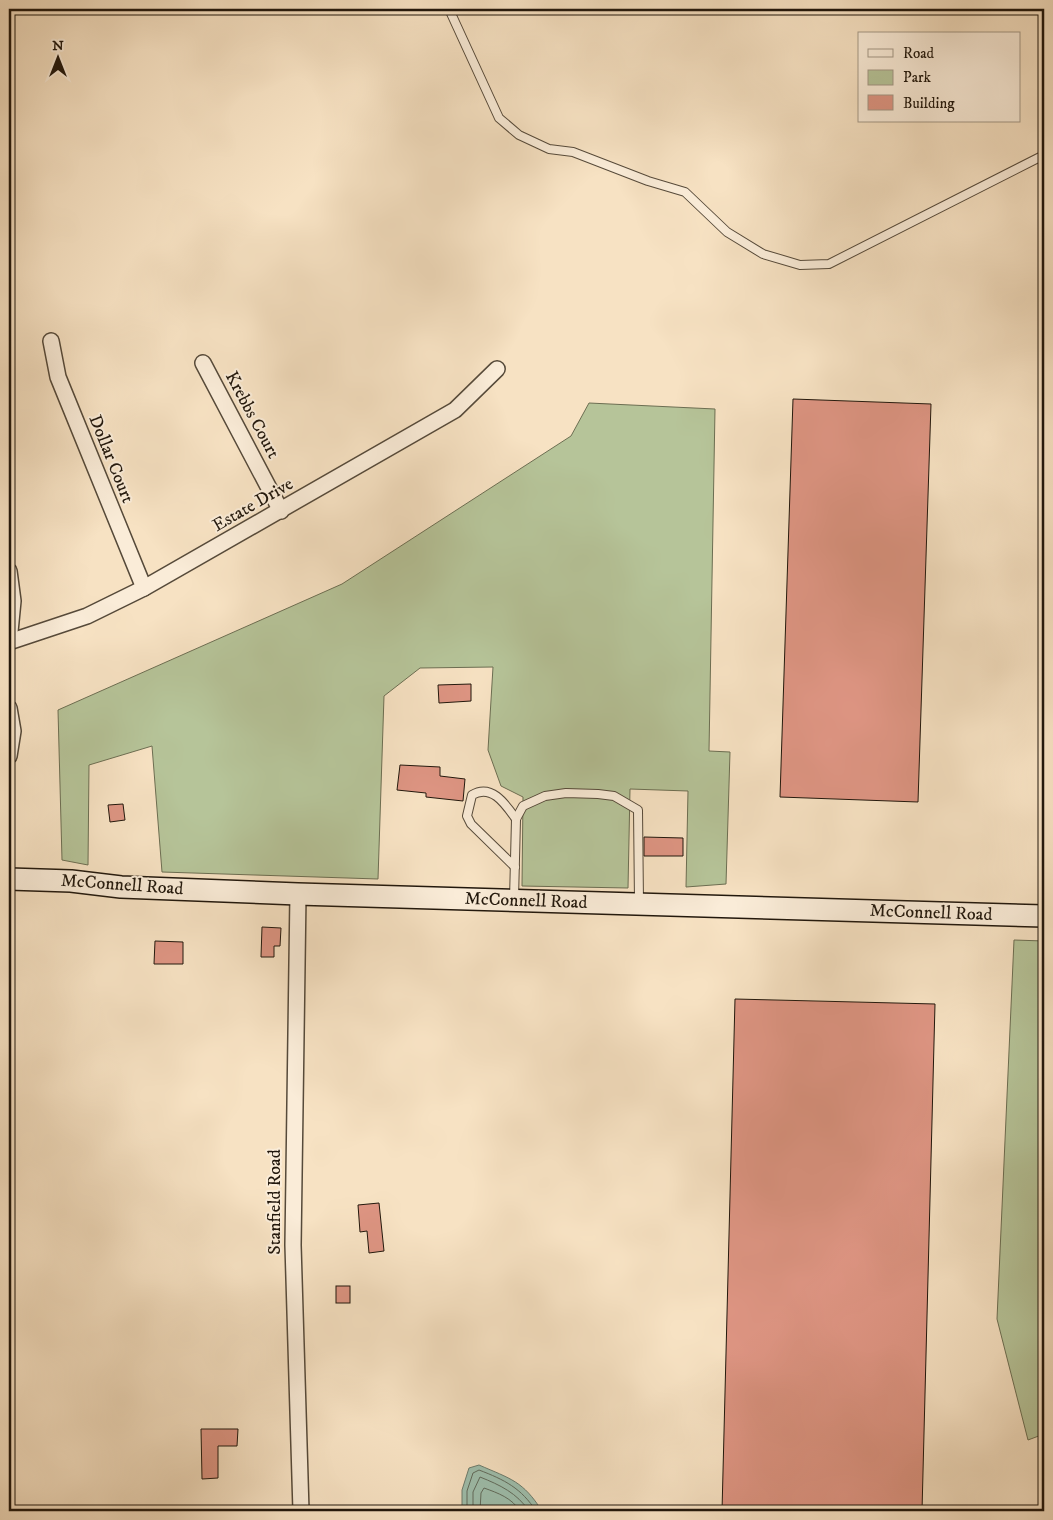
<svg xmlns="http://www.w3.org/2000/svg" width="1053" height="1520" font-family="'IM FELL DW Pica',serif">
	<rect width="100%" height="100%" fill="#f7e2c3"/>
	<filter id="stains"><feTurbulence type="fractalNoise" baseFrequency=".004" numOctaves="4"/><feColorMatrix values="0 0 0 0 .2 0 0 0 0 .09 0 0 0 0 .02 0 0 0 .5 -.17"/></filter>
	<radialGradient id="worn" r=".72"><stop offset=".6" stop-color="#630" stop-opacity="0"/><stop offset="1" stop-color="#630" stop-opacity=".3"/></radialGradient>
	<!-- green -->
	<g fill="#b6c499" stroke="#6c6e52">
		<polygon points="589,403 715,409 709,751 730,752 726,884 686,887 688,791 630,789 628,888 522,886 523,797 501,786 488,750 493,667 420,668 384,696 378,879 162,872 152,746 89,765 88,865 62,860 58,710 342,584 571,436"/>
		<polygon points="1014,940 1044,941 1044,1434 1028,1440 997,1319"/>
	</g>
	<!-- water -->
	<path fill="#9ebfad" stroke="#6c7c6d" d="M 479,1465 C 511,1479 523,1481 542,1511 L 462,1511 L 462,1490 L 469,1468 Z"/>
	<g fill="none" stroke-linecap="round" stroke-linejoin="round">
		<!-- shore -->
		<g stroke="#606b5c" stroke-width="1">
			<path d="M 467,1511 L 467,1491 L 473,1473 L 479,1470 C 505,1480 521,1488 536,1511"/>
			<path d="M 473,1511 L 473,1492 L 480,1477 C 500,1485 517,1493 529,1511"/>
			<path d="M 480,1511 L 481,1493 L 484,1488 C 498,1493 512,1498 520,1511"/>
		</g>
	</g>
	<!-- building -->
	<g fill="#de9583" stroke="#21170c">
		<polygon points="793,399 931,404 918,802 780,797"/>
		<polygon points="471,684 471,701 439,703 438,685"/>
		<polygon points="400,765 440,767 440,776 465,779 463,801 426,797 426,793 397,790"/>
		<polygon points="123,804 125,820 110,822 108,805"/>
		<polygon points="644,837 683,838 683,856 644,856"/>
		<polygon points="262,927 281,928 280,946 274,946 274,957 261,957"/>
		<polygon points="155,941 183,942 183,964 154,964"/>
		<polygon points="735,999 935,1004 922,1511 722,1511"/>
		<polygon points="379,1203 384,1251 369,1253 367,1231 360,1232 358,1205"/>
		<rect x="336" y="1286" width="14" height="17"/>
		<polygon points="201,1429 238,1429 237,1446 218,1446 218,1478 202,1479"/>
	</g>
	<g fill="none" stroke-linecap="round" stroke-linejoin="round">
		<!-- lane casing -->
		<g stroke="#564a3a" stroke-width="10">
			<g id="lane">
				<polyline points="449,9 499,118 519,135 549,149 573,152 648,181 685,192 727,232 763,254 800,265 829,264 1044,155"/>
				<path d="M 515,867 L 471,824 L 467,816 L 472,795 C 492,783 506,805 516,819"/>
				<polyline points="514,899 516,819 523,806 545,796 566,793 598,794 614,796 638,810 639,902"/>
			</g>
		</g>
		<!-- street casing -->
		<g stroke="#564a3a" stroke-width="18">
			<g id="street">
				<polyline points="51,341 58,377 144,588"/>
				<polyline points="203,363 281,511"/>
				<polyline points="9,571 13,601 9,642"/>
				<polyline points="9,642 87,616 144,588 455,410 497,369"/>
				<polyline points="9,708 13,731 9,756"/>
				<polyline points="298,894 293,1245 301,1511"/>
			</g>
		</g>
		<!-- secondary casing -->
		<g stroke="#21170c" stroke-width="24">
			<polyline id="secondary" points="9,879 71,881 121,887 298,894 1044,916"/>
		</g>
		<!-- lane -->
		<use href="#lane" stroke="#faecd8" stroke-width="8"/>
		<!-- street -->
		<use href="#street" stroke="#faecd8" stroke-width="15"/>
		<!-- secondary -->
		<use href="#secondary" stroke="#faecd8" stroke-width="21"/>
	</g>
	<g text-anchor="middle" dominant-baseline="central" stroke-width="4" stroke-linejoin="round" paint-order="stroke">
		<!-- street labels -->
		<g font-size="18" fill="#21170c" stroke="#faecd8">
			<text transform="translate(252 415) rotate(62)">Krebbs Court</text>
			<text transform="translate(111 459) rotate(68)">Dollar Court</text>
			<text transform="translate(253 505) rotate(-30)">Estate Drive</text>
			<text transform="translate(122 885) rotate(4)">McConnell Road</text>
			<text transform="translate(526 901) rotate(2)">McConnell Road</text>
			<text transform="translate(931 913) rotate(2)">McConnell Road</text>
			<text transform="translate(275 1202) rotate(-90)">Stanfield Road</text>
		</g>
	</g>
	<!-- margin -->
	<rect width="1053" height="1520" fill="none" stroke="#f7e2c3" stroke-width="30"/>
	<rect x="10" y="10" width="1033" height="1500" fill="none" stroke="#21170c" stroke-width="2.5"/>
	<rect x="15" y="15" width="1023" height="1490" fill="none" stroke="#21170c"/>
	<!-- legend -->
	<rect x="858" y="32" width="162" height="90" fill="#faecd8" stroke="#a39786"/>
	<rect x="868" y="49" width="25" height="8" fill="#faecd8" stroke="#a39786"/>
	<text x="903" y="58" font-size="15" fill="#21170c">Road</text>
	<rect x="868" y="70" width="25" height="15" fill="#b6c499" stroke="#a39786"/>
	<text x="903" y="82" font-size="15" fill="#21170c">Park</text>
	<rect x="868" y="95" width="25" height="15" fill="#de9583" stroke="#a39786"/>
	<text x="903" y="108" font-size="15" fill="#21170c">Building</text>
	<!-- north arrow -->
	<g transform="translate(58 58)" stroke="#faecd8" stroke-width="4" paint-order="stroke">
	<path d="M0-4L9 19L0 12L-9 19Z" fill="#21170c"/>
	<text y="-8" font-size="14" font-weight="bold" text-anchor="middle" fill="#21170c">N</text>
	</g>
	<rect width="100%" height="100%" filter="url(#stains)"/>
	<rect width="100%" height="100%" fill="url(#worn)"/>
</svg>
